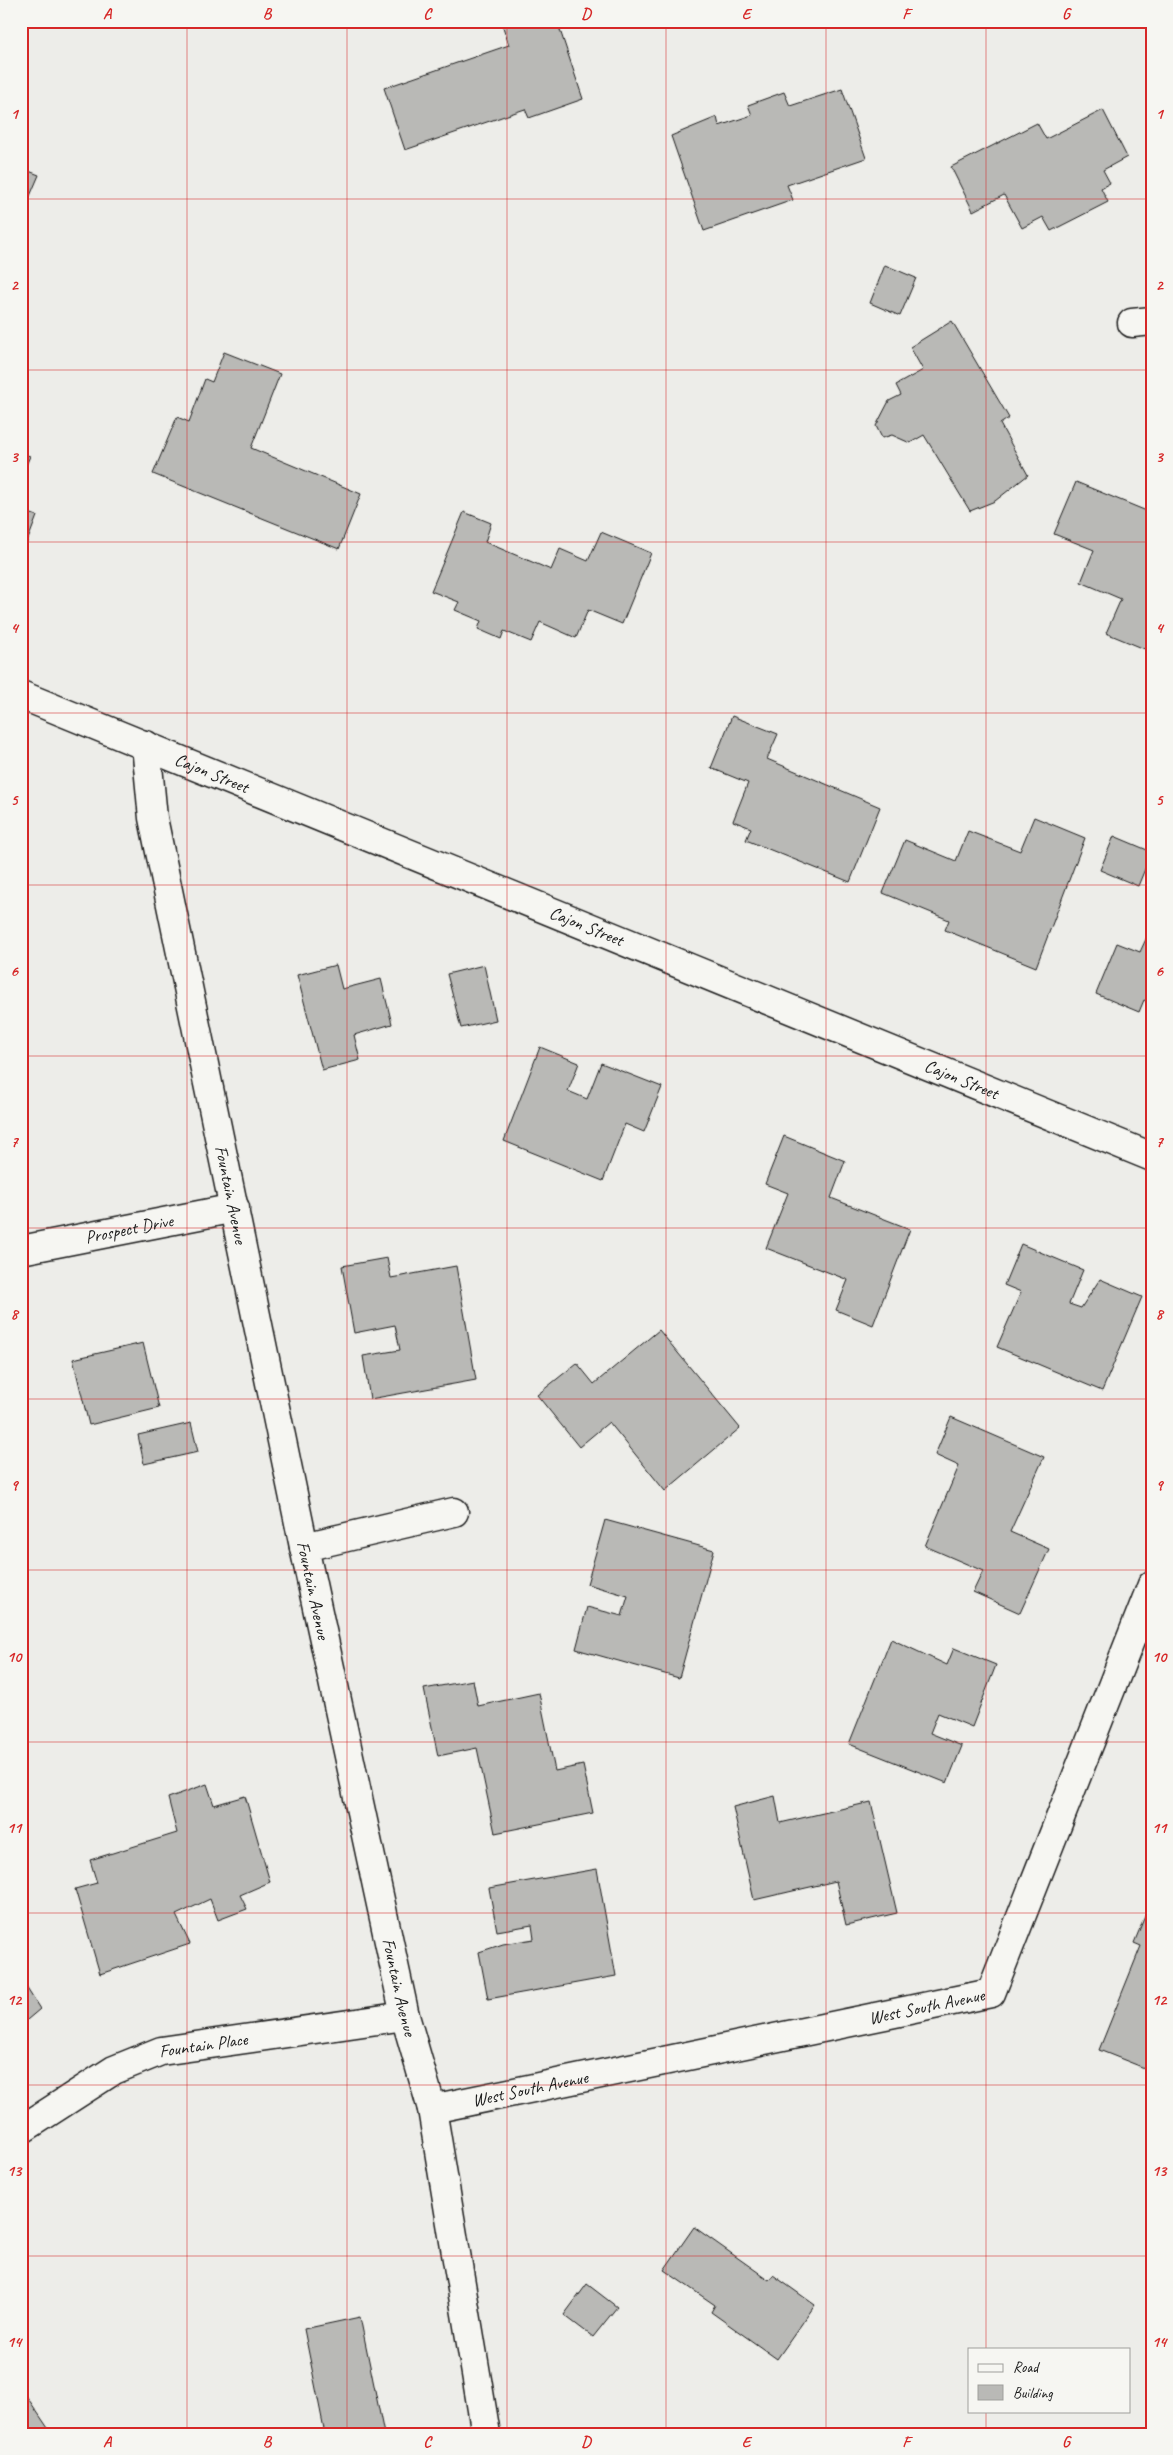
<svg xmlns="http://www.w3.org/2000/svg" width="1173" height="2455" font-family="Caveat,sans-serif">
	<rect width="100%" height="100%" fill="#edede9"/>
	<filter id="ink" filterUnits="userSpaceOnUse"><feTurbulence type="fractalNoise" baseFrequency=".02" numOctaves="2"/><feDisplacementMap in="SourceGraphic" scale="10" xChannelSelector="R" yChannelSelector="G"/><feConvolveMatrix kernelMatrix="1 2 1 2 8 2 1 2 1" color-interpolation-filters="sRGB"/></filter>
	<g filter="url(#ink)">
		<!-- building -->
		<g fill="#b9b9b6" stroke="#1c1c1c">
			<polygon points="501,21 557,21 583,99 529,118 525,109 405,150 384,88 509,45"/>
			<polygon points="842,89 866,158 787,185 793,200 704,231 671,136 717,117 719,126 752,115 748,105 784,92 790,106"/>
			<polygon points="1103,110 1127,157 1103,170 1110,183 1101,188 1108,202 1051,231 1043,217 1022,228 1004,195 973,211 951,167 1037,123 1046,139"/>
			<polygon points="21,168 39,175 21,217"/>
			<polygon points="885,265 916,278 900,316 870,303"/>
			<polygon points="952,321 1009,418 1000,424 1028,475 995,501 970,511 924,435 910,443 892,435 882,438 876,426 889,401 901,395 896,385 923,370 910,347"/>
			<polygon points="224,352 280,374 251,448 361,494 339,549 153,474 177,417 189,422 205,379 212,382"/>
			<polygon points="21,453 30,456 21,477"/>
			<polygon points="1076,482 1149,512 1152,506 1152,652 1106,633 1121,599 1081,582 1094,550 1054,534"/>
			<polygon points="21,510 37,516 21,558"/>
			<polygon points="464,512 491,523 485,542 551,570 560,549 588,561 601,532 651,553 622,624 588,610 576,638 540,622 531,642 504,631 501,639 478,629 481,621 455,610 459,602 431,591"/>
			<polygon points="732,716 778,734 767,759 880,807 850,882 746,840 751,828 733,821 748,783 711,768"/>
			<polygon points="1034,817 1085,838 1036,967 945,930 949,920 883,893 905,840 956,861 968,831 1020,851"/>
			<polygon points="1114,836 1152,852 1138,886 1100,870"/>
			<polygon points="1152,926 1152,1003 1144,1000 1139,1012 1096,994 1117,943 1140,952"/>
			<polygon points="336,965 342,989 381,979 392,1024 354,1035 360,1060 322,1070 297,975"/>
			<polygon points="484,965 496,1020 461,1028 447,974"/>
			<polygon points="540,1047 579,1063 568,1091 587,1099 601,1063 662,1087 644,1132 625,1124 603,1181 504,1141"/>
			<polygon points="784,1136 845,1161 831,1198 910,1229 873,1325 836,1310 848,1280 766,1248 788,1193 765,1184"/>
			<polygon points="1021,1244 1083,1270 1069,1304 1081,1308 1100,1279 1142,1297 1102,1391 997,1347 1021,1292 1004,1285"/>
			<polygon points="387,1258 391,1278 456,1266 476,1380 370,1399 363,1356 400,1350 395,1325 354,1333 342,1266"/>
			<polygon points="659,1330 740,1428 665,1491 609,1422 579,1447 537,1395 577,1363 594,1384"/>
			<polygon points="143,1343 159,1408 89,1425 73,1359"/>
			<polygon points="951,1417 1044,1457 1010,1532 1049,1549 1020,1613 973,1592 983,1571 925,1546 959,1466 935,1455"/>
			<polygon points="191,1423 198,1452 144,1464 138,1435"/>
			<polygon points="605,1520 714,1550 679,1678 576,1649 587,1607 622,1616 628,1596 587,1584"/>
			<polygon points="891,1639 947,1665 954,1648 996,1665 972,1727 938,1713 930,1733 962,1746 947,1783 849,1744"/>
			<polygon points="473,1680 478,1706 539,1693 555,1771 583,1765 593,1813 495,1833 477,1748 438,1756 424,1689"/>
			<polygon points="207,1784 214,1805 245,1796 270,1882 240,1895 247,1909 218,1920 210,1899 176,1915 190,1944 100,1974 75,1889 97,1883 90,1860 177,1833 168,1798"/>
			<polygon points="775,1796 780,1823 871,1802 897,1913 846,1925 836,1881 754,1900 733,1807"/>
			<polygon points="597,1869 616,1976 488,1999 479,1952 503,1944 534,1939 532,1925 497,1931 489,1888"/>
			<polygon points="1152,1899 1152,2071 1099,2050 1141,1946 1134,1943"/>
			<polygon points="21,1979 40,2009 21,2025"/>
			<polygon points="694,2227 769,2280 773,2275 815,2305 777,2359 711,2312 715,2305 664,2270"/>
			<polygon points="587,2284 617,2307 593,2337 564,2315"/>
			<polygon points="360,2317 384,2434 325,2434 304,2329"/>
			<polygon points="21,2388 52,2434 21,2434"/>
		</g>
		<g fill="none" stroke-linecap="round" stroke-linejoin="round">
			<!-- street casing -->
			<g stroke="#1c1c1c" stroke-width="31">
				<g id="street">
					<polyline points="1132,323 1152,321"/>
					<path id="s1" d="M 21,695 L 1152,1157"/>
					<path id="s2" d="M 146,745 L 153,818 L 304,1547 L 405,2016 L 432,2109 L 486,2434"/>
					<path id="s3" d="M 21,1250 L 235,1208"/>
					<polyline points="304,1547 454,1512"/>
					<path id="s4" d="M 432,2109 L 991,1993 L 1152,1585"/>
					<path id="s5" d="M 21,2130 L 114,2070 L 161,2051 L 405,2016"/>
				</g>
			</g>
			<!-- street -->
			<use href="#street" stroke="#f6f6f2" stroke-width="28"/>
		</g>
	</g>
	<!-- grid -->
	<path fill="none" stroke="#d62828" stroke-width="1" stroke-opacity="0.55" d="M 187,21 L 187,2434M 347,21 L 347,2434M 507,21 L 507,2434M 666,21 L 666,2434M 826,21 L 826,2434M 986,21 L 986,2349M 21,199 L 1152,199M 21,370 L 1152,370M 21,542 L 1152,542M 21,713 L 1152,713M 21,885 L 1152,885M 21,1056 L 1152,1056M 21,1228 L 1152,1228M 21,1399 L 1152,1399M 21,1570 L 1152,1570M 21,1742 L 1152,1742M 21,1913 L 1152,1913M 21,2085 L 1152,2085M 21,2256 L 1152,2256M 986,2411 L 986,2434"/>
	<g text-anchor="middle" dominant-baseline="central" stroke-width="4.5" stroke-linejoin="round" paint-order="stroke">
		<!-- street labels -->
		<g font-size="18" fill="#1c1c1c" stroke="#f6f6f2">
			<text stroke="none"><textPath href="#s1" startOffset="206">Cajon Street</textPath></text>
			<text stroke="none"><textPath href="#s1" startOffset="611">Cajon Street</textPath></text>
			<text stroke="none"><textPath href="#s1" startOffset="1016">Cajon Street</textPath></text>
			<text stroke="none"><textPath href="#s2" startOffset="458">Fountain Avenue</textPath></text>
			<text stroke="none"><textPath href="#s3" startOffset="110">Prospect Drive</textPath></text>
			<text stroke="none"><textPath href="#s2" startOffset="862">Fountain Avenue</textPath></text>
			<text stroke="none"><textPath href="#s2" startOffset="1268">Fountain Avenue</textPath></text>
			<text stroke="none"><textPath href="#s4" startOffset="505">West South Avenue</textPath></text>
			<text stroke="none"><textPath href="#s5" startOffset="204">Fountain Place</textPath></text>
			<text stroke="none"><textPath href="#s4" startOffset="100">West South Avenue</textPath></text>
		</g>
	</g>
	<!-- margin -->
	<rect width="1173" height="2455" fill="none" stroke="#f6f6f2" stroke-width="55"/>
	<!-- legend -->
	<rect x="968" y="2348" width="162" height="65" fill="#f6f6f2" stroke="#9f9f9c"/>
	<rect x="978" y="2364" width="25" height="8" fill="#f6f6f2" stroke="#9f9f9c"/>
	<text x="1013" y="2372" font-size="15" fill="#1c1c1c">Road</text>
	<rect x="978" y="2385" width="25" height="15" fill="#b9b9b6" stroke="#9f9f9c"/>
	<text x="1013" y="2398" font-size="15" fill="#1c1c1c">Building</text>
	<rect x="28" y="28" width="1118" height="2400" fill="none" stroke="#d62828" stroke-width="2"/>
	<g font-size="16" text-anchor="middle" font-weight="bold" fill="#d62828">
		<text x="107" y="19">A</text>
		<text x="267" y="19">B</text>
		<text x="427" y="19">C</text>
		<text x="586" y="19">D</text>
		<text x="746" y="19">E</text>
		<text x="906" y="19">F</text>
		<text x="1066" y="19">G</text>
		<text x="14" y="119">1</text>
		<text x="1159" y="119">1</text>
		<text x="14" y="290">2</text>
		<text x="1159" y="290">2</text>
		<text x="14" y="462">3</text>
		<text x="1159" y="462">3</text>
		<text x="14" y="633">4</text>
		<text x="1159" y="633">4</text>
		<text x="14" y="805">5</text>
		<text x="1159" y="805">5</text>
		<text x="14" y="976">6</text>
		<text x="1159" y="976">6</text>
		<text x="14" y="1147">7</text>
		<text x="1159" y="1147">7</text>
		<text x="14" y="1319">8</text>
		<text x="1159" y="1319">8</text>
		<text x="14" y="1490">9</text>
		<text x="1159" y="1490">9</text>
		<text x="14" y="1662">10</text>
		<text x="1159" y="1662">10</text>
		<text x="14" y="1833">11</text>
		<text x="1159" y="1833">11</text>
		<text x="14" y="2005">12</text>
		<text x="1159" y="2005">12</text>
		<text x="14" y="2176">13</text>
		<text x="1159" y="2176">13</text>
		<text x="14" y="2347">14</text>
		<text x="1159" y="2347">14</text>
		<text x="107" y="2447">A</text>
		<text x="267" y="2447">B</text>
		<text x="427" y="2447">C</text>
		<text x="586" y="2447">D</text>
		<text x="746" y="2447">E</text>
		<text x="906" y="2447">F</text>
		<text x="1066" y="2447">G</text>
	</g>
</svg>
